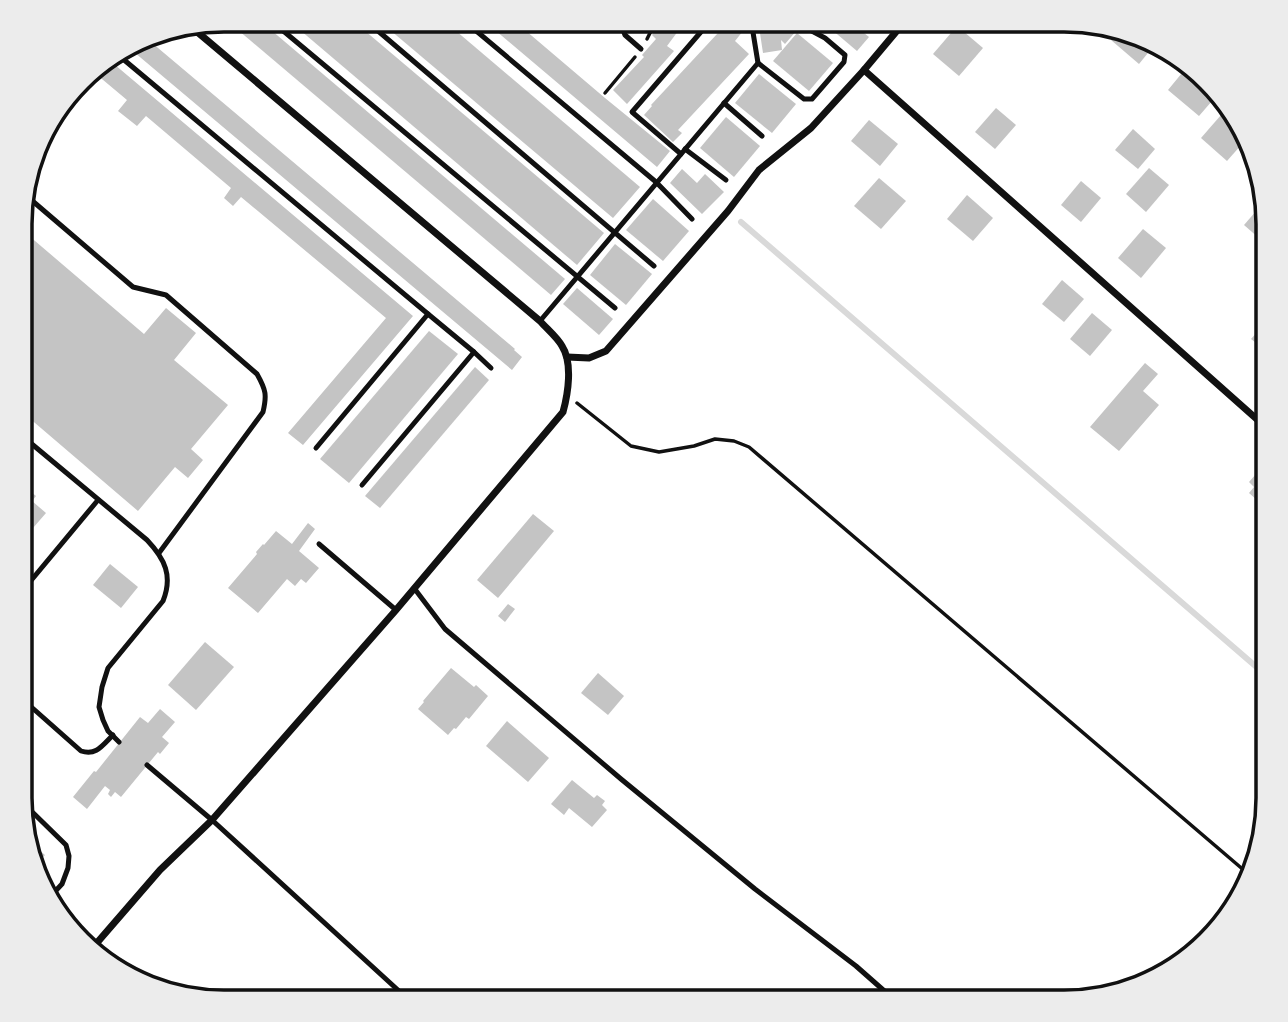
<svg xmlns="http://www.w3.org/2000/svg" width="1288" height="1022" font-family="'Alegreya Sans',sans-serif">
	<rect width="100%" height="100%" fill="#fff"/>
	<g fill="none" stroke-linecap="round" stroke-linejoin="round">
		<!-- stream -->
		<polyline stroke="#d9d9d9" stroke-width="6" points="741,222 1260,670"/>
	</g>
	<!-- building -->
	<g fill="#c4c4c4">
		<polygon points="225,19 258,19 565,279 551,295"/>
		<polygon points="287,19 351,19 604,233 577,265"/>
		<polygon points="377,19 442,19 640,187 613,218"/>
		<polygon points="482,19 512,19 605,98 670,151 657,167"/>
		<polygon points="664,19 687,19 667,46 674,51 627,104 613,90 644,57 642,55 656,39 652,35"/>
		<polygon points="731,19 743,31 735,41 749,54 678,130 682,133 673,142 644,115 652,106 651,105"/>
		<polygon points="758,20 784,20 797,30 785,44 781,40 782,50 763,53"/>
		<polygon points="839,20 848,20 869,37 857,51 831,29"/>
		<polygon points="957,26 983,48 959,76 933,54"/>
		<polygon points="1120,29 1142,35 1156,43 1139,64 1111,40"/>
		<polygon points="797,33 833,63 809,91 773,61"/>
		<polygon points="145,37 515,349 514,350 522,357 512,370 128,47"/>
		<polygon points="1172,53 1200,70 1218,94 1199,116 1168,90 1182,73 1166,60"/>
		<polygon points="108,59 413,316 303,445 288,433 386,318 241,197 233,206 224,198 231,188 146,116 137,126 118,111 127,100 90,69"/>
		<polygon points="759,74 796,104 772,133 735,103"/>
		<polygon points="1228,107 1249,136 1227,161 1201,138"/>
		<polygon points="996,108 1016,125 995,149 975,132"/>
		<polygon points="726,117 760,146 734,177 700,148"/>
		<polygon points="869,120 898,144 880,166 851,141"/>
		<polygon points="1133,129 1155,149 1138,169 1115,150"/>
		<polygon points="1149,168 1169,185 1146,212 1126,194"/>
		<polygon points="682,169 697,183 705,174 724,192 702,214 670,183"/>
		<polygon points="879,178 906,201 881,229 854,206"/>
		<polygon points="1081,181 1101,198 1081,222 1061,205"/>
		<polygon points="967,195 993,218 973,241 947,219"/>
		<polygon points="653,199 689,231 663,261 626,230"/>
		<polygon points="1257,210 1268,220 1269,223 1269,229 1260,239 1244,225"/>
		<polygon points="21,229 144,334 166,308 196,333 174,360 228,405 191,449 203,460 188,478 175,467 138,511 21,411"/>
		<polygon points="1143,229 1166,248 1141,278 1118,258"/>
		<polygon points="615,244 652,274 626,305 590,275"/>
		<polygon points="1062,280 1084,299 1064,322 1042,304"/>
		<polygon points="577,288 613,319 599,335 563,304"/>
		<polygon points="1092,313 1112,330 1090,356 1070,339"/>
		<polygon points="1266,322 1269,325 1269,336 1260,346 1251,339"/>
		<polygon points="429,331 458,354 349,483 320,459"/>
		<polygon points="1145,363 1158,374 1143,391 1159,405 1119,451 1090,427"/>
		<polygon points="475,367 489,380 380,508 365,496"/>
		<polygon points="1269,459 1269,505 1266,508 1249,493 1254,487 1249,482"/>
		<polygon points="20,483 36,496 32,501 46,513 20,543"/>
		<polygon points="533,514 554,531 498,598 477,580"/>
		<polygon points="308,523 315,529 299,551 319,568 306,583 301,579 295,586 287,579 258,613 228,588 257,554 256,552 263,544 264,545 276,531 292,544"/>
		<polygon points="110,564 138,587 121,608 93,585"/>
		<polygon points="508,604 515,609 505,622 498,616"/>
		<polygon points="205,642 234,667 196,710 168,685"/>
		<polygon points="451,668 474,687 476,685 488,696 469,719 466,717 456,729 454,728 448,735 418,709 424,702 423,701"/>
		<polygon points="598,673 624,696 608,715 581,693"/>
		<polygon points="160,709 175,722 162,737 169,743 160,754 158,752 121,797 115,792 111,797 108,794 110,790 105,786 87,809 73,797 94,771 96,772 140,717 148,723"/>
		<polygon points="507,721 549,758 528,782 486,746"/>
		<polygon points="572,780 594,798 597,795 605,801 602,805 607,810 592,827 569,808 564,815 551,804"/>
		<polygon points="27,840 45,855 34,868 32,859"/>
	</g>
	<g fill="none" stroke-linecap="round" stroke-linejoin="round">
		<!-- path -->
		<g stroke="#111" stroke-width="3.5">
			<polyline points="647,39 650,33 659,19"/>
			<polyline points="605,93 635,57"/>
			<polyline points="577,403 631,446 659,452 694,446 715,439 734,441 749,447 1253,878"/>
		</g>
		<!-- service -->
		<g stroke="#111" stroke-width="5">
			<polyline points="269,19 615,308"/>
			<polyline points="364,19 654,266"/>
			<polyline points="462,19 656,182 692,219"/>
			<polyline points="619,19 625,35 641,49"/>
			<polyline points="117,54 428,314"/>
			<polyline points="758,63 804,99 812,99 844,62 845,55 825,38 791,20"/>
			<polyline points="724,103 762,136"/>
			<polyline points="685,149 726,180"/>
			<polyline points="681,154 632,112 712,19"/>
			<path d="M 22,192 L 133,287 L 166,295 L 257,374 C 266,390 267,395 263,412 L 159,553"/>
			<polyline points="540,321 758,63 751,20"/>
			<polyline points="474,352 491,368"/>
			<path d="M 21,435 L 147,540 C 165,559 173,576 163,601 L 108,668 L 102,687 L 99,707 L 103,720 L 108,731 L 119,742"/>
			<polyline points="316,448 428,314 474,352 362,485"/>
			<polyline points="319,544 396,610"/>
			<polyline points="414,588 445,629 621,779 755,889 856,966 898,1003"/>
			<polyline points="20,591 24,589 98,500"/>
			<path d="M 20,697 L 81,751 C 96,756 102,746 113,735"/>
			<polyline points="147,765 212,820 411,1002"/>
			<polyline points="20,800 66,845 69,856 68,868 62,884 48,899"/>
		</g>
		<!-- minor -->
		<g stroke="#111" stroke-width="7">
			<polyline points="864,70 1269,430"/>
			<polyline points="567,357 589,358 606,351 728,211 759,170 811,128 864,70 906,20"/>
			<path d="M 89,952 L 160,870 L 212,820 L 396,610 L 563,412 C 568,394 573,363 562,346 C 557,337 547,329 540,321 L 189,25"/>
		</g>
	</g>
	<!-- crop -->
	<path d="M0 0H1288V1022H0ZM224 32H1064A192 192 0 0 1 1256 224V798A192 192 0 0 1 1064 990H224A192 192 0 0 1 32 798V224A192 192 0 0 1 224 32Z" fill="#ececec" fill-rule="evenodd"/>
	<path fill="none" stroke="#111" stroke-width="3.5" d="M224 32H1064A192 192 0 0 1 1256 224V798A192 192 0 0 1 1064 990H224A192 192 0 0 1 32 798V224A192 192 0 0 1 224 32Z"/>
</svg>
